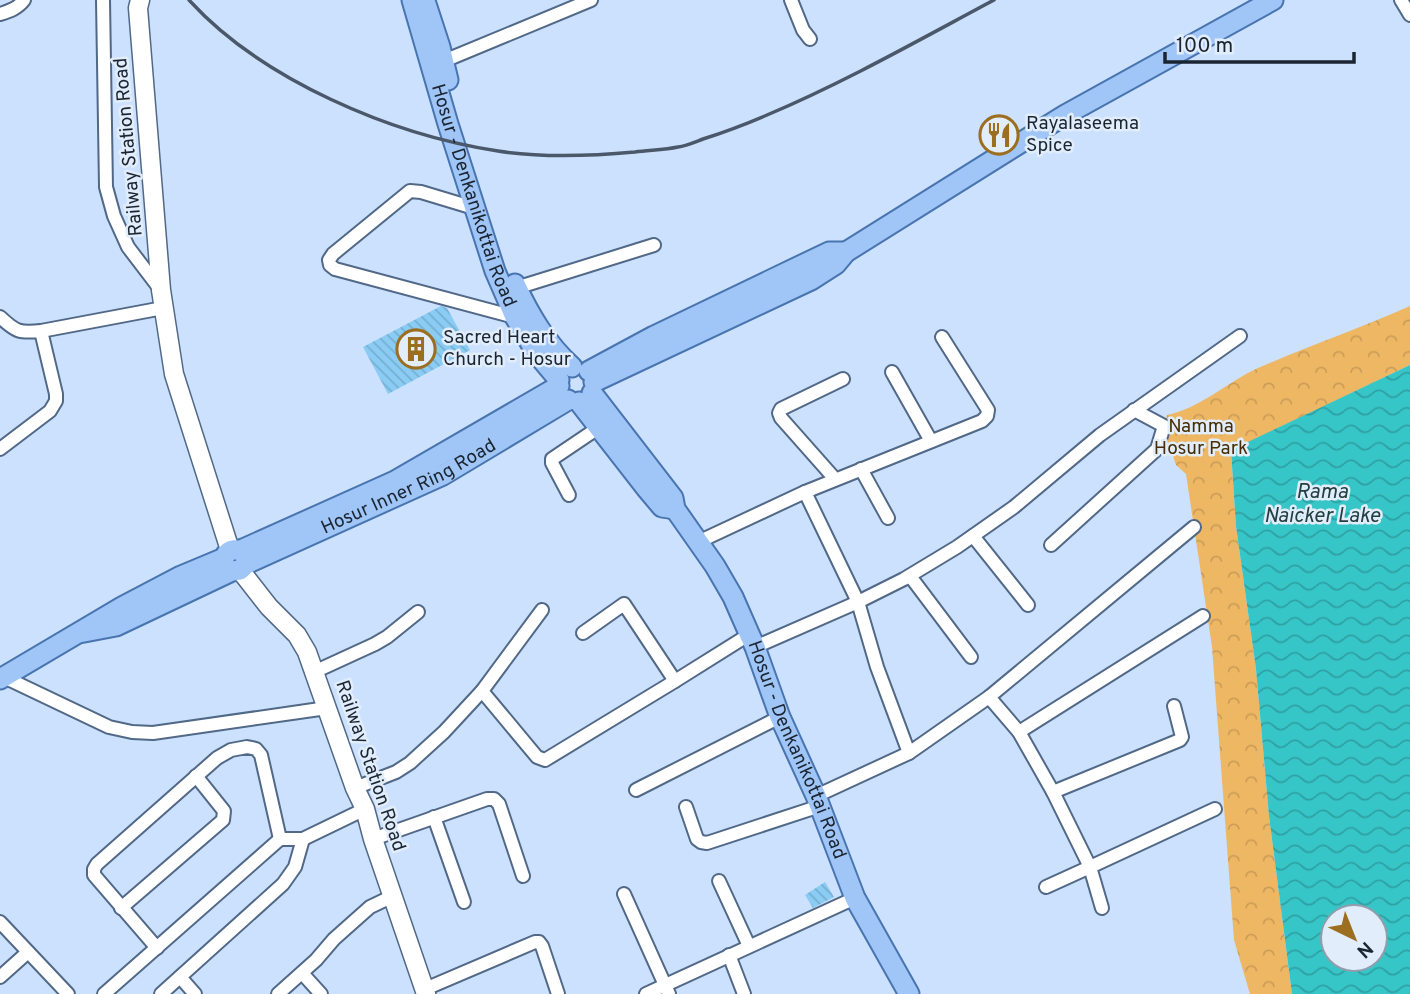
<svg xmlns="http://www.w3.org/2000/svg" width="1410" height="994" font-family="Overpass,sans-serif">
	<defs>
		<pattern id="park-crowns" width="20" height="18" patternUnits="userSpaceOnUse" patternTransform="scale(1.75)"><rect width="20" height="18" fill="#eeb764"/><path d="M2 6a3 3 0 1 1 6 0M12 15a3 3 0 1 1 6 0" fill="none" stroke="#cc9d57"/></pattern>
		<pattern id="water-waves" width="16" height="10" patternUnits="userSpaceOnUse" patternTransform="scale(1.75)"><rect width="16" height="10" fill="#37c6c8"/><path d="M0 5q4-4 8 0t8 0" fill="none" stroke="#2ea1a3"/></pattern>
		<pattern id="building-back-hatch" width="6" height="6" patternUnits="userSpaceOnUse" patternTransform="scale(1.75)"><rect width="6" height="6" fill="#8accf4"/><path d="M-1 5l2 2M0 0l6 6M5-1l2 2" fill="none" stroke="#76afd2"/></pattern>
	</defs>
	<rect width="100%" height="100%" fill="#cbe1fe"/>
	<!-- park -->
	<path fill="url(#park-crowns)" d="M 1410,306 L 1410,365 L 1231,451 L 1236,526 L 1256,669 L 1269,816 L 1292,994 L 1250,994 L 1234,940 L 1212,647 L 1194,527 L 1186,474 L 1176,465 L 1164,430 L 1167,415 C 1201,408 1227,382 1258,368 C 1309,346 1360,328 1410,306 Z"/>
	<!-- water -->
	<path fill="url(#water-waves)" fill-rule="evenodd" d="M 1410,365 L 1410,994 L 1292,994 L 1269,816 L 1256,669 L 1236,526 L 1231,450 ZM 1333,917 L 1375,917 L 1375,959 L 1333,959 Z"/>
	<!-- building -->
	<g fill="url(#building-back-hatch)">
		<polygon points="441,306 447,308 470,350 388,394 363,347"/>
		<polygon points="825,882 834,897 813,908 805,895"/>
	</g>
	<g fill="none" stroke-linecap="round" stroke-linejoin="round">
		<!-- street casing -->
		<g stroke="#516887" stroke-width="16">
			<g id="street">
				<polyline points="103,0 106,187 114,216 128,247 160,289"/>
				<polyline points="791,0 803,30 810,39"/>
				<polyline points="1401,0 1410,15"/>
				<path d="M 0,14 C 10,11 18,8 24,0"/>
				<polyline points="439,63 591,0"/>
				<polyline points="474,208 421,192 410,191 333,254 329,260 330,265 335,269 515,317"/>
				<polyline points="516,288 654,245"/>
				<path d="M 0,317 C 16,332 19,333 41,331 L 163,308"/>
				<polyline points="892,372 931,441"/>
				<polyline points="0,449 50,411 56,401 56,394 41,331"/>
				<polyline points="861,469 888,518"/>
				<polyline points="835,479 781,418 779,413 781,409 843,379"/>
				<polyline points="805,492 858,602 877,667 909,753"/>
				<polyline points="569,495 552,463 552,459 598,428"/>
				<polyline points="973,536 1028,605"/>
				<polyline points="698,542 805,492 982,421 987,416 988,410 942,337"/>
				<polyline points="1051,545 1157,449 1164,426 1134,410"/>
				<polyline points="910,576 971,657"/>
				<polyline points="583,633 624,604 675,681"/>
				<polyline points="755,647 858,602 904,579 957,547 1014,507 1100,435 1240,336"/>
				<polyline points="314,672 375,644 387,637 418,612"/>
				<polyline points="4,677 109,727 132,732 153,733 327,708"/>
				<polyline points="482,691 537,757 545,760 675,681 750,634"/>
				<polyline points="989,697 1194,527"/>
				<polyline points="1019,732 1203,616"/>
				<polyline points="355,788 396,772 410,763 444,732 482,691 542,610"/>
				<polyline points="636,790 780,717"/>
				<polyline points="1053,792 1180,740 1182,737 1174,706"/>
				<polyline points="816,796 909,753 989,697 1019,732 1053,792 1090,867 1046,887"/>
				<polyline points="686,807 697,839 701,842 707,843 820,806"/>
				<polyline points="434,817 464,902"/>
				<polyline points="373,839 487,799 494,799 499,804 523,876"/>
				<polyline points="719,881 749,946"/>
				<polyline points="624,894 669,994"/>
				<polyline points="121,908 223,820 224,811 196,776"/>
				<polyline points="1102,908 1090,867 1215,809"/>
				<polyline points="0,922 68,994"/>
				<polyline points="157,948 94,875 94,869 97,864 217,758 231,750 247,747 256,749 261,755 280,839"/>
				<polyline points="729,955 744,994"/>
				<polyline points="302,973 321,994"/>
				<polyline points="0,977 28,952"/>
				<polyline points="180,977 195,994"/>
				<polyline points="425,989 535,942 539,942 542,946 558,994"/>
				<polyline points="104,994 280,839 303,839 365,809"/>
				<polyline points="161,994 283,884 295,867 303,839"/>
				<polyline points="278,994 316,960 334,939 370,907 393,896"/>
				<polyline points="646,994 855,898"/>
			</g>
		</g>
		<!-- secondary casing -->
		<g stroke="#516887" stroke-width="21">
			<g id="secondary">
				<polyline points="140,0 138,8 161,290 174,374 230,550"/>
				<polyline points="240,570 269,607 297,635 307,652 355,788 365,809 373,839 426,994"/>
			</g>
		</g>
		<!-- primary casing -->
		<g stroke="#4874af" stroke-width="23">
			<g id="primary">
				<path id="s1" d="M 412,0 L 448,124 L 495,271 L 515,317 L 537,354 L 559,380"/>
				<polyline points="426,4 440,47 448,80"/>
				<path d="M 515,284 C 530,316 546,343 572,367"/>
				<polyline points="589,371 654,336 829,252 846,252"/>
				<polyline points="594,382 811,280 836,264 846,252 1065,115 1273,0"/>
				<path id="s2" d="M 592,393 L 673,498 L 675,509 L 715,566 L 733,597 L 755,647 L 780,717 L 816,796 L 855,898 L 909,994"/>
				<polyline points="579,402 646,488 662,507 675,509"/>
				<polyline points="241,550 395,481 559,386"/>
				<path id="s3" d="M 246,564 L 443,475 L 568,400"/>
				<path d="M 0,679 L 122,607 L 181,576 L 224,558 C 229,547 238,548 246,555 L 246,564 L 240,570 L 232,571 L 116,626 L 79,633"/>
			</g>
		</g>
		<!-- street -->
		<use href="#street" stroke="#fff" stroke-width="12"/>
		<!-- secondary -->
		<use href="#secondary" stroke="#fff" stroke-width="18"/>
		<!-- primary -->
		<use href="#primary" stroke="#a0c5f7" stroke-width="19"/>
		<!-- rail -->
		<path stroke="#4b586a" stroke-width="3.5" d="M 189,0 C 262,80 392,135 498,151 C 542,158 591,156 635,152 C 649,150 664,150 678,147 C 686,146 695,142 703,139 C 725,132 746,124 767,115 C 845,82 919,40 994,0"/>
	</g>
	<!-- icons -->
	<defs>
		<g id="restaurant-ring" transform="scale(2.0125)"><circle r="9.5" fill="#e2edfb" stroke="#9c6e1f" stroke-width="1.5"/><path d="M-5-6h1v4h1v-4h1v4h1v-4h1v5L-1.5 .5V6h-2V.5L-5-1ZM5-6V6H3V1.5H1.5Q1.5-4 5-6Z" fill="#9c6e1f"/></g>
		<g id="building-ring" transform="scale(2.0125)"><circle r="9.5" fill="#e2edfb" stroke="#9c6e1f" stroke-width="1.5"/><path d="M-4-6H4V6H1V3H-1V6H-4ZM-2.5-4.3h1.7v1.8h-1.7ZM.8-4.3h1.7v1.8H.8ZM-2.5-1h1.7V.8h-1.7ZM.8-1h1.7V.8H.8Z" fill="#9c6e1f"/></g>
	</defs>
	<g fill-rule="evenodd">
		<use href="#restaurant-ring" x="999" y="135"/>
		<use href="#building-ring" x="416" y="349"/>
	</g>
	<g text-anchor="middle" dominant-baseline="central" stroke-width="5" stroke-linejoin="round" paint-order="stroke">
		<!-- poi labels -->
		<g font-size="19" fill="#1b2532" stroke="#e2edfb" text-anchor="start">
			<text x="1026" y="124">Rayalaseema<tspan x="1026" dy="22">Spice</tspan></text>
			<text x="443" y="338">Sacred Heart<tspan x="443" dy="22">Church - Hosur</tspan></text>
		</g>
		<!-- street labels -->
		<g font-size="19" fill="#1b2532" stroke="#e2edfb">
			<text transform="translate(129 147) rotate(-95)">Railway Station Road</text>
			<text stroke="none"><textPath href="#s1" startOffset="205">Hosur - Denkanikottai Road</textPath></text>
			<text stroke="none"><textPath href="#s3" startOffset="180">Hosur Inner Ring Road</textPath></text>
			<text stroke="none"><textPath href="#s2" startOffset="415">Hosur - Denkanikottai Road</textPath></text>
			<text transform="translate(370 766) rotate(71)">Railway Station Road</text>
		</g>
		<!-- park labels -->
		<g font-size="19" fill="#472d00" stroke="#e2edfb">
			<text x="1201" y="427">Namma<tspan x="1201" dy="22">Hosur Park</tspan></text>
		</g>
		<!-- water labels -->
		<g font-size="21" font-style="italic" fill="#234040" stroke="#e2edfb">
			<text x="1322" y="492">Rama<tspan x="1322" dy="24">Naicker Lake</tspan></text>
		</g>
	</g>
	<!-- north arrow -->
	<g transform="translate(1354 938) rotate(137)"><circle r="33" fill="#e2edfb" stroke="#929dab" stroke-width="2"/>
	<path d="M0-5L12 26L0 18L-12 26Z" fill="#9c6e1f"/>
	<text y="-10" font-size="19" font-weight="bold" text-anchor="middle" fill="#1b2532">N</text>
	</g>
	<!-- scale -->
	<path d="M1165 52v10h189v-10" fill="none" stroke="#1b2532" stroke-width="3.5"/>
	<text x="1176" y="52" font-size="21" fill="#1b2532" stroke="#e2edfb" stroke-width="5" paint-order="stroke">100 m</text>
</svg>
